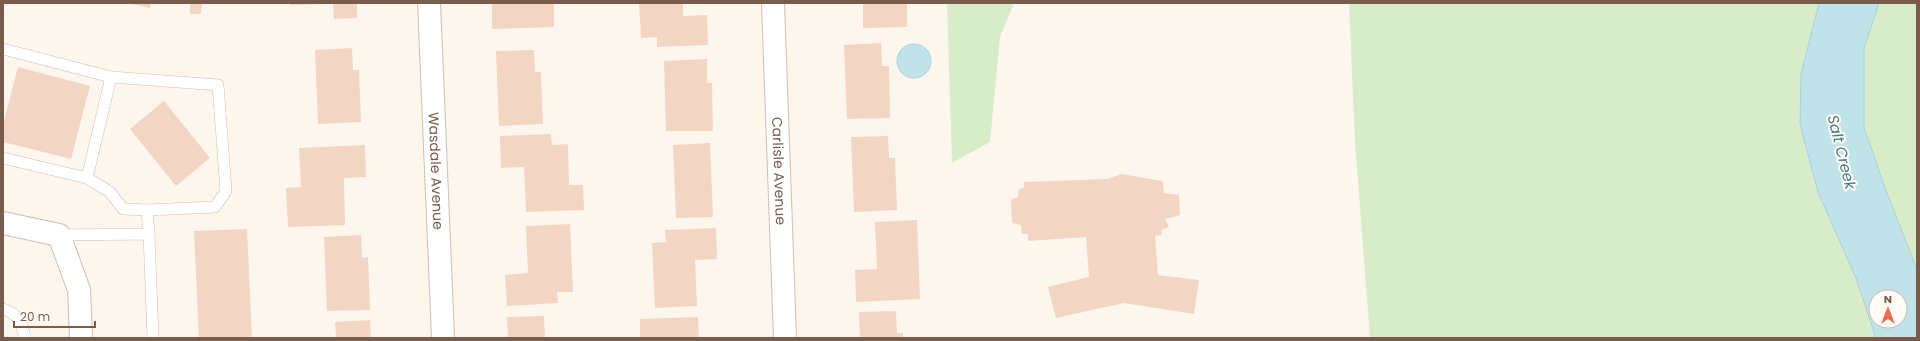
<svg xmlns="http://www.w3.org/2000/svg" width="1920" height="341" font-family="Poppins,sans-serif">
	<rect width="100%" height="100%" fill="#fdf6ec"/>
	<!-- green -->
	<g fill="#d8ecc9">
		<polygon points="947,3 1014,3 1000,37 990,142 952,163"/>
		<polygon points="1349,3 1819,3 1814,27 1856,278 1876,338 1370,338 1355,142"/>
		<polygon points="1879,3 1917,3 1917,270 1884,185 1864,127 1864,48"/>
	</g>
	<!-- water -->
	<g fill="#bfe3e8" stroke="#a5d3da" fill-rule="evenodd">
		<path d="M 1819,3 L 1879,3 L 1864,48 L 1864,127 L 1884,185 L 1917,270 L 1917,338 L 1876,338 L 1856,278 L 1818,192 L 1800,124 L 1801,74 ZM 1876,297 L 1900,297 L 1900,321 L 1876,321 Z"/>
		<circle cx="914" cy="61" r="17"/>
	</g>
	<!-- building -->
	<g fill="#f3d5c3">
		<polygon points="127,3 151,3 150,8"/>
		<polygon points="190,3 202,3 201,14 190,14"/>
		<polygon points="290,3 322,3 322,4 290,5"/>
		<polygon points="333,3 357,3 357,18 334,19"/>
		<polygon points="492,3 554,3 554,27 492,29"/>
		<polygon points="639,3 683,3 683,16 707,15 708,45 657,47 657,37 641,38"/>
		<polygon points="863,3 907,3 907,27 863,28"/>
		<polygon points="881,43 882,66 889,66 890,118 847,119 844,45"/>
		<polygon points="352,48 353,70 359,70 361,122 318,124 315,50"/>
		<polygon points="534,50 535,72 541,72 543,124 499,126 496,51"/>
		<polygon points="707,59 707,83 712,83 713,131 666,131 664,61"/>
		<polygon points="18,67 90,86 71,159 3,142 3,125"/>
		<polygon points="164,101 210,158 176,186 130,129"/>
		<polygon points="551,134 552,145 568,144 569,185 583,185 584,210 526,212 524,167 501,168 500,136"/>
		<polygon points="888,136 889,158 895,158 897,210 854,212 851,137"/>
		<polygon points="710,143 713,217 676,218 673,145"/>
		<polygon points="365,145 366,177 344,178 345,225 288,227 286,188 301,187 299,148"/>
		<polygon points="1121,174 1163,181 1164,193 1179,195 1180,215 1165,219 1169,227 1161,230 1162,235 1155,236 1158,275 1199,280 1194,314 1124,303 1056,318 1048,287 1089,277 1086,237 1028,241 1028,234 1022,234 1021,225 1012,223 1011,200 1018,197 1019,189 1024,188 1024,182 1108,179"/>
		<polygon points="917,220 920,299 856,302 855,270 877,269 875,222"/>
		<polygon points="570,224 573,292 557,292 558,303 507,306 505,275 528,273 526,226"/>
		<polygon points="716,228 717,259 695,260 697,306 655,308 652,243 666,242 665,230"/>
		<polygon points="247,229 252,338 199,338 194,231"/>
		<polygon points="361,235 362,258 368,257 370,310 327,311 324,237"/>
		<polygon points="896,311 897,333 903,333 903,338 860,338 859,312"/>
		<polygon points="544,316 545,338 508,338 507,317"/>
		<polygon points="698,317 699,338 640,338 640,319"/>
		<polygon points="370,320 371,338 336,338 335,322"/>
	</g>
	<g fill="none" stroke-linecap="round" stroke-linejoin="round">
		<!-- service casing -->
		<g stroke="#d1beb0" stroke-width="12">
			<g id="service">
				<polyline points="3,49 111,77 218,85 226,191 215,207 147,210"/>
				<polyline points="3,158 87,178 110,192 123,209 147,210 149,234"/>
				<polyline points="87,178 111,77"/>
				<polyline points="59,235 149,234 153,338"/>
				<path d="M 3,309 C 18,313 22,324 25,338"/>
			</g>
		</g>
		<!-- minor casing -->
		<g stroke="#d1beb0" stroke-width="24">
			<g id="minor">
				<path id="s1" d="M 429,3 L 443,338"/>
				<path id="s2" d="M 773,3 L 785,338"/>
				<polyline points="3,223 59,235 79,290 81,338"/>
			</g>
		</g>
		<!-- service -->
		<use href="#service" stroke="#fff" stroke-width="11"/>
		<!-- minor -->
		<use href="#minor" stroke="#fff" stroke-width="22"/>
	</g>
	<g text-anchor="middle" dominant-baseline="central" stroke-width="4" stroke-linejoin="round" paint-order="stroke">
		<!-- street labels -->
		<g font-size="14" fill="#7a5c4d" stroke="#fffaf3">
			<text stroke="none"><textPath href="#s1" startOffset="168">Wasdale Avenue</textPath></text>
			<text stroke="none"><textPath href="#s2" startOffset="168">Carlisle Avenue</textPath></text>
		</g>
		<!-- water labels -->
		<g font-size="15" font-style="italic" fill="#437c86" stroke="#fffaf3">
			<text transform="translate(1842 152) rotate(76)">Salt Creek</text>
		</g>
	</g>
	<!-- border -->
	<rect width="1920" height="341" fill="none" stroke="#7a5c4d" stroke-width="8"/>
	<!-- north arrow -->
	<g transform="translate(1888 309)"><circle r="19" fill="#fffaf3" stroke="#cabbb1"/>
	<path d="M0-3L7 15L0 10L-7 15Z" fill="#e76f51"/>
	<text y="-6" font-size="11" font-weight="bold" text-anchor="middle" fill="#7a5c4d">N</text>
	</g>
	<!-- scale -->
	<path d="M14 321v6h81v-6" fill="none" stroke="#7a5c4d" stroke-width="2"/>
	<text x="20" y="321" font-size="12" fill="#7a5c4d" stroke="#fffaf3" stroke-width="3" paint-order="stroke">20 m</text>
</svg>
